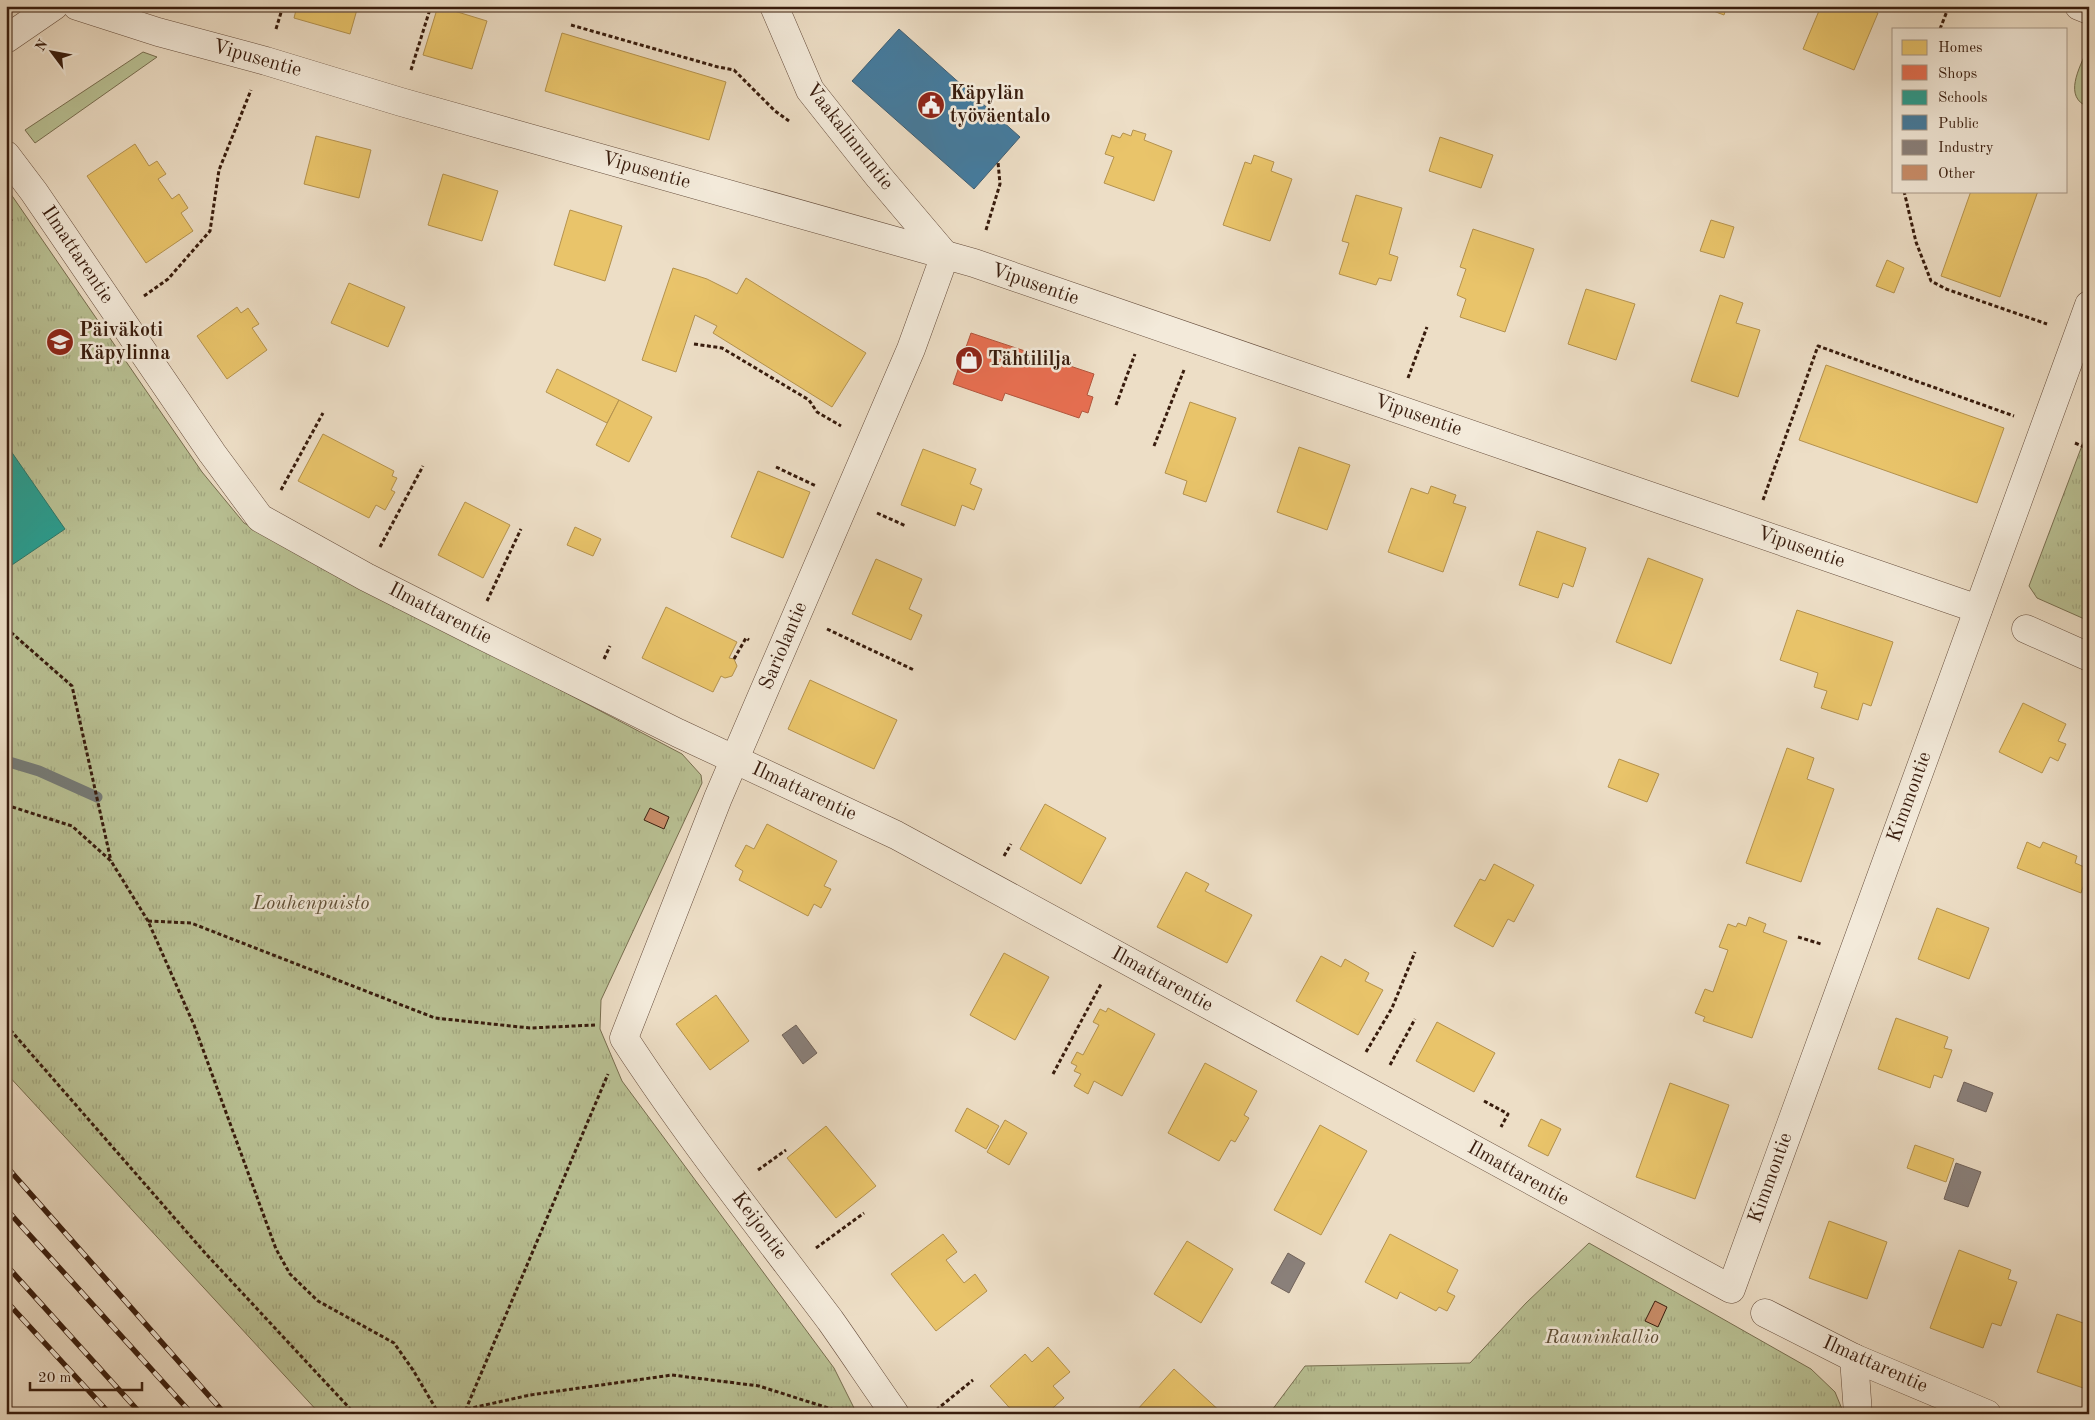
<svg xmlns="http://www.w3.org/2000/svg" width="2095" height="1420" font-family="'Old Standard TT',serif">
	<defs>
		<pattern id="park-tufts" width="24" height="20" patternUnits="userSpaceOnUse" patternTransform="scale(1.25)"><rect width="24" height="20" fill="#b9c194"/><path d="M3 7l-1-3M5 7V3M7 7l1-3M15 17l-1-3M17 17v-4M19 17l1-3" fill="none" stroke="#a0a57e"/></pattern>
	</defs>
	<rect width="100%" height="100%" fill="#eddec6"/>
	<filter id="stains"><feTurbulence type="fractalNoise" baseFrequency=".004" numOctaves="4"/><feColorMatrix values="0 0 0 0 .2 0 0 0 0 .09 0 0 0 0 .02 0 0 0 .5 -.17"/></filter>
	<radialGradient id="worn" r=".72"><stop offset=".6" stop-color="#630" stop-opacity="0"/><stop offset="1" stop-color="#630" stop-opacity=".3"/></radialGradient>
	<!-- green -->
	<g fill="#b9c194" stroke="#786e50">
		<path d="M 2087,50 L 2089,50 L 2089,107 C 2062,98 2080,67 2087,50 Z"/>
		<polygon points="143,52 157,57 35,143 25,130"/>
	</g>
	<!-- park -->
	<g fill="url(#park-tufts)" stroke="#786e50">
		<polygon points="6,187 202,472 244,523 682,754 701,775 702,783 601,1000 600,1029 622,1081 834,1368 857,1414 320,1414 6,1073"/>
		<polygon points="2089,427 2089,621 2037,598 2029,586"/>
		<polygon points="1589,1243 1811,1369 1835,1392 1844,1414 1269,1414 1305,1366 1470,1363 1526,1303"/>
	</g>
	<!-- homes -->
	<g fill="#e9c46a" stroke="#b4924e">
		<polygon points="297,6 358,6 350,34 294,18"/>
		<polygon points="438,6 487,21 472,69 423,55"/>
		<polygon points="1700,6 1727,6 1724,15"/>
		<polygon points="1821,6 1862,6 1878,13 1854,70 1803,49"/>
		<polygon points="562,33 726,82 709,140 545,91"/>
		<polygon points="1133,130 1146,134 1144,140 1172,151 1154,201 1104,183 1114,157 1105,154 1112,135 1120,138 1123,133 1131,136"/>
		<polygon points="316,136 371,150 359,198 304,184"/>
		<polygon points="1440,137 1493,155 1481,188 1429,171"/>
		<polygon points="135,144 149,166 157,161 166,174 158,179 172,199 179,194 188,208 181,213 193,231 146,263 87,176"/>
		<polygon points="1254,155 1274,162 1271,171 1292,179 1270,241 1223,225 1245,162 1251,164"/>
		<polygon points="443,174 498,191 482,241 428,225"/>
		<polygon points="1971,191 2038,191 2000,297 1941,276"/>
		<polygon points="1356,195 1402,208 1389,254 1398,257 1391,281 1379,278 1376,285 1339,274 1349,243 1342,241"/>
		<polygon points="570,210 622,226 605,281 554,265"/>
		<polygon points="1711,220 1734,227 1724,258 1700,251"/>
		<polygon points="1473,229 1534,249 1505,332 1460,317 1466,299 1457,295 1466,269 1460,267"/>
		<polygon points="1887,260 1904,268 1894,293 1876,286"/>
		<polygon points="673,268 707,279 737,294 746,278 866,353 832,407 713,333 717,326 695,315 676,372 642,360"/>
		<polygon points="349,283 405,307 388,347 331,323"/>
		<polygon points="1586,289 1635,304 1616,360 1568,344"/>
		<polygon points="1720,295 1743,303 1736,323 1760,330 1738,397 1691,381"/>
		<polygon points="237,307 241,313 248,308 259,324 252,328 267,350 227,379 197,336"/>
		<polygon points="1826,365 2004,428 1977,503 1799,440"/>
		<polygon points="557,369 619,400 607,423 546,392"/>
		<polygon points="619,400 652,417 629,462 596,445"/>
		<polygon points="1190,402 1236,418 1206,502 1183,494 1187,481 1165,473"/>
		<polygon points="323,434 394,471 392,476 397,478 391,490 395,492 385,510 376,505 369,518 298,481"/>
		<polygon points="1299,447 1350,465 1327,530 1277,512"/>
		<polygon points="923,449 976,469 970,484 982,489 974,510 962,505 955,526 901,505"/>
		<polygon points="758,471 810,492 783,558 731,537"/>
		<polygon points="1431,486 1456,495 1453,503 1466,507 1443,572 1388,552 1411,488 1428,494"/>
		<polygon points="465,502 510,525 483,578 438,555"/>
		<polygon points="575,527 601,539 593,556 567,545"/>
		<polygon points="1537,531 1586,548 1573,587 1563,583 1558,598 1519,585"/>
		<polygon points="1648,558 1703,579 1671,664 1616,642"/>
		<polygon points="876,559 922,579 909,609 922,615 911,640 852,614"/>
		<polygon points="666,607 737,642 729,658 734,659 737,666 732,676 725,678 721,676 713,692 642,658"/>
		<polygon points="1797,610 1893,642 1871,706 1863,703 1858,720 1821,708 1827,691 1814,687 1818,673 1780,660"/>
		<polygon points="810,680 897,720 874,769 788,729"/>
		<polygon points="2023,703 2066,724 2058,741 2066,744 2058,761 2050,757 2042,773 1999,752"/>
		<polygon points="1787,748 1814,758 1807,779 1834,789 1801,882 1746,863"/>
		<polygon points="1619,759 1659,774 1647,802 1608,787"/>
		<polygon points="1045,804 1106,838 1081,884 1020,849"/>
		<polygon points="767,824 837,861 824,886 831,889 821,908 814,904 808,916 739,880 743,871 735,866 746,845 754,849"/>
		<polygon points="2027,842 2040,848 2043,842 2077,856 2075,863 2089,869 2081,893 2017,868"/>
		<polygon points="1494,864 1534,885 1514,922 1508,919 1493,947 1454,926 1480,879 1485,881"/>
		<polygon points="1186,872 1209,884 1205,891 1252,915 1227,963 1157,927"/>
		<polygon points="1937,908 1989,928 1969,979 1918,959"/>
		<polygon points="1749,917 1766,924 1763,932 1787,941 1752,1038 1703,1021 1705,1017 1695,1013 1705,989 1713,992 1728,950 1719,947 1728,924 1736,927 1738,923 1746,926"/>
		<polygon points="1004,953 1049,977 1015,1040 970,1015"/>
		<polygon points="1321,956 1341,967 1345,959 1369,973 1365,981 1383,990 1358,1035 1296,1001"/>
		<polygon points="716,995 749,1041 710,1070 676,1024"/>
		<polygon points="1108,1008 1155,1034 1122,1096 1094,1081 1088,1094 1074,1086 1081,1074 1074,1071 1077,1066 1071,1063 1077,1052 1083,1055 1099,1025 1093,1022 1100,1009 1106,1012"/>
		<polygon points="1896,1018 1948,1037 1944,1048 1952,1050 1942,1078 1934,1075 1930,1088 1878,1069"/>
		<polygon points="1437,1022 1495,1053 1474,1092 1416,1061"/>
		<polygon points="1205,1063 1257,1091 1244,1115 1249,1118 1235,1142 1231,1140 1219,1161 1168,1133"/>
		<polygon points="1670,1083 1729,1105 1695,1199 1636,1177"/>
		<polygon points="967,1108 999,1126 986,1149 955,1131"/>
		<polygon points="1541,1119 1561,1129 1548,1156 1528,1146"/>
		<polygon points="1005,1120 1027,1133 1009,1165 987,1152"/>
		<polygon points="1320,1125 1367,1151 1321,1235 1274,1210"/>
		<polygon points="826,1126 876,1186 836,1218 787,1158"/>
		<polygon points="1915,1145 1954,1159 1946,1182 1907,1168"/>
		<polygon points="1829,1221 1887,1242 1867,1299 1809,1278"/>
		<polygon points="943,1234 957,1252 946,1260 964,1283 975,1274 987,1291 936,1331 891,1274"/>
		<polygon points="1390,1234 1458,1270 1447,1292 1455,1296 1447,1311 1439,1307 1436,1311 1400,1292 1397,1299 1365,1282"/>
		<polygon points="1187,1241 1233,1269 1201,1323 1154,1294"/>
		<polygon points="1959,1250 2011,1270 2008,1279 2017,1282 2001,1326 1992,1323 1983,1348 1930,1328"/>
		<polygon points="2057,1314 2089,1325 2089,1390 2037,1372"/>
		<polygon points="1048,1347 1070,1372 1053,1386 1064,1398 1046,1414 1015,1414 990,1386 1025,1354 1032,1362"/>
		<polygon points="1174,1369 1223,1414 1142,1414 1137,1410"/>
	</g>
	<!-- shops -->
	<polygon fill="#e76f51" stroke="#b2563d" points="971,333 1094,374 1087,395 1093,397 1088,413 1082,411 1079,418 1005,393 1002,401 953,384"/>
	<!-- schools -->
	<polygon fill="#2a9d8f" stroke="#2e7668" points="6,444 65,529 6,569"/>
	<!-- public -->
	<polygon fill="#457b9d" stroke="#415e72" points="899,29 1020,137 974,189 852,81"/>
	<!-- industry -->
	<g fill="#8a817c" stroke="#71635b">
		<polygon points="796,1025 817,1053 803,1064 782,1035"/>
		<polygon points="1964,1082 1993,1093 1986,1112 1957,1101"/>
		<polygon points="1956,1163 1981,1172 1968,1207 1944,1199"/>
		<polygon points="1288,1253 1305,1263 1289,1293 1271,1283"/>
	</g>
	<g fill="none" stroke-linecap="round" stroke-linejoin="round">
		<!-- stream -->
		<polyline stroke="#757b77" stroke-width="11" points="6,761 39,771 97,797"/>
	</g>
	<!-- building -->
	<g fill="#ca8e6a" stroke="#381c0d">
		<polygon points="650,808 669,817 664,829 644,820"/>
		<polygon points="1655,1301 1667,1307 1658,1327 1645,1321"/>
	</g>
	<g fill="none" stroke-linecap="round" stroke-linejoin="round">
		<!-- minor casing -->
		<g stroke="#654c3b" stroke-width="29">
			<g id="minor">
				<polyline points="77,6 158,32 266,61 401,102 974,263 1978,609"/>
				<path d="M 774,6 L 810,90 L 879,177 L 945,255 L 911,349 L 718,798 L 624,1038 C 687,1135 760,1227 830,1320 C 852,1351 873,1383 895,1414"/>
				<polyline points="2079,6 2089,10"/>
				<polyline points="6,39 54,6"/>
				<polyline points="6,155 34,192 212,453 260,518 366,577 473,631 678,733 896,835 1731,1289 2089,305"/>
				<polyline points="2026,629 2089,657"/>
				<polyline points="1765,1313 1854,1358 1987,1414"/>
				<polyline points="1854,1358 1858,1414"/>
			</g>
		</g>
		<!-- path -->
		<g stroke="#381c0d" stroke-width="3" stroke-dasharray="4 2.5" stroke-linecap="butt">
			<polyline points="571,25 718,67 734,70 775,111 789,121"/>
			<polyline points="276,29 283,6"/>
			<polyline points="1940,29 1949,6"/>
			<polyline points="411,70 431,6"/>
			<polyline points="1904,191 1916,242 1931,281 1946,289 2047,324"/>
			<polyline points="6,226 12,219"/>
			<polyline points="986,230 1000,184 998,162"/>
			<polyline points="144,296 168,279 210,231 219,170 251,90"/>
			<polyline points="694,344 722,348 809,400 817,412 841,426"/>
			<polyline points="1408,378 1427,327"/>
			<polyline points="1116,405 1135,354"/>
			<polyline points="2075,443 2089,449"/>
			<polyline points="1154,446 1184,370"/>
			<polyline points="776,467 816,486"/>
			<polyline points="281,490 323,413"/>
			<polyline points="1763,500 1818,346 2014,416"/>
			<polyline points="877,513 906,526"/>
			<polyline points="380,547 423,466"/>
			<polyline points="487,601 521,529"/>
			<polyline points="6,628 72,686 111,861"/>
			<polyline points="827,629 914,670"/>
			<polyline points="604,659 610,646"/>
			<polyline points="734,659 746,638 749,640"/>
			<polyline points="6,805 72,826 111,861 148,921 194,1025 276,1249 290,1274 318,1301 394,1343 413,1370 439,1414"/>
			<polyline points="1004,856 1011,844"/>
			<polyline points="148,921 191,923 435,1018 530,1028 595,1025"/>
			<polyline points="1798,937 1821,944"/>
			<polyline points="6,1025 206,1254 355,1414"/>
			<polyline points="1366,1052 1392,1008 1415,952"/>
			<polyline points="1390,1065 1415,1019"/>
			<polyline points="1053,1074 1101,984"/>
			<polyline points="1484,1101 1508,1114 1501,1127"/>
			<polyline points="758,1170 786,1150"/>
			<polyline points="816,1248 864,1213"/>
			<polyline points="467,1409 530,1395 672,1375 759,1386 847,1414"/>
			<polyline points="460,1414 466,1409 608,1074"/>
			<polyline points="931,1414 973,1380"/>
		</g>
		<!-- minor -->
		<use href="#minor" stroke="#f3eada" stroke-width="28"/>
		<!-- rail casing -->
		<g stroke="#381c0d" stroke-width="5.5">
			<g id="rail">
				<polyline points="6,1166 225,1414"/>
				<polyline points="6,1209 192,1414"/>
				<polyline points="6,1265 141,1414"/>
				<polyline points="6,1301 110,1414"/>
			</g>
		</g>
		<!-- rail -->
		<use href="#rail" stroke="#f3eada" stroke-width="4" stroke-dasharray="11" stroke-linecap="butt"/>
	</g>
	<!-- icons -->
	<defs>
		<g id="civic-disc" transform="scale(1.4375)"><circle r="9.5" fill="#8f2418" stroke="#f3eada"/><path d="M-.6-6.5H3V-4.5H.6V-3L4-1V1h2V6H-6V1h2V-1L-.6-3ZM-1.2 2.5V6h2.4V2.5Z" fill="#fff"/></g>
		<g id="school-disc" transform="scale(1.4375)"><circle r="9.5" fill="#8f2418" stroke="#f3eada"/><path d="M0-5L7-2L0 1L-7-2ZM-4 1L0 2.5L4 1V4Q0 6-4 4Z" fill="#fff"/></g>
		<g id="shop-disc" transform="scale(1.4375)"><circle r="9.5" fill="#8f2418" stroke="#f3eada"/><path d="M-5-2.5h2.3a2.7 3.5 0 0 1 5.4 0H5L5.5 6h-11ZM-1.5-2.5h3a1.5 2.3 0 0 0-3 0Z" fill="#fff"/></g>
	</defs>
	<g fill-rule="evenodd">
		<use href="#civic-disc" x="931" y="105"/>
		<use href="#school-disc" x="60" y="342"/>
		<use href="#shop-disc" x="969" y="360"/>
	</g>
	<g text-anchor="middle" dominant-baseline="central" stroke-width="5" stroke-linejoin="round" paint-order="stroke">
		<!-- street labels -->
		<g font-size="20" fill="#381c0d" stroke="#f3eada">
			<text transform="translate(257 59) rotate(16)">Vipusentie</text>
			<text transform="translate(849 137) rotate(52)">Vaakalinnuntie</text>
			<text transform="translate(646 171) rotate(16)">Vipusentie</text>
			<text transform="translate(77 255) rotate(56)">Ilmattarentie</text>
			<text transform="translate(1035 285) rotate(19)">Vipusentie</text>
			<text transform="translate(1418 416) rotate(19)">Vipusentie</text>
			<text transform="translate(1801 548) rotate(19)">Vipusentie</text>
			<text transform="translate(440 614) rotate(27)">Ilmattarentie</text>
			<text transform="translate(784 646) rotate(-67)">Sariolantie</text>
			<text transform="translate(804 792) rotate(25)">Ilmattarentie</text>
			<text transform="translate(1910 797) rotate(-70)">Kimmontie</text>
			<text transform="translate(1162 980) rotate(29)">Ilmattarentie</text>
			<text transform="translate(1518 1174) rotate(29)">Ilmattarentie</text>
			<text transform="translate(1771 1178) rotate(-70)">Kimmontie</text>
			<text transform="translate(759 1226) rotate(53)">Keijontie</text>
			<text transform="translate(1875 1365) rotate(24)">Ilmattarentie</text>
		</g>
		<!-- poi labels -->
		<g font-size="20" font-weight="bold" fill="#381c0d" stroke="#f3eada" text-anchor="start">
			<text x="950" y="94">Käpylän<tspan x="950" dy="23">työväentalo</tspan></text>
			<text x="79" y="331">Päiväkoti<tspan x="79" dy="23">Käpylinna</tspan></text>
			<text x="988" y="360">Tähtililja</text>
		</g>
		<!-- park labels -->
		<g font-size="20" font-style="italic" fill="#5f4e36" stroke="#f3eada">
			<text x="311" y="904">Louhenpuisto</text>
			<text x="1602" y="1338">Rauninkallio</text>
		</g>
	</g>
	<!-- margin -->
	<rect width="2095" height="1420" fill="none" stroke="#eddec6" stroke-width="25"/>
	<rect x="8" y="8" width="2080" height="1405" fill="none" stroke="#381c0d" stroke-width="2.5"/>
	<rect x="12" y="12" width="2070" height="1395" fill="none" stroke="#381c0d"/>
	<!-- legend -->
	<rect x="1892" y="28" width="175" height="165" fill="#f3eada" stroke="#a89888"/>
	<rect x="1902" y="40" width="25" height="15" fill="#e9c46a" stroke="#a89888"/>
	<text x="1938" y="52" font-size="15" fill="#381c0d">Homes</text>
	<rect x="1902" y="65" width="25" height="15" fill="#e76f51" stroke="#a89888"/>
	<text x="1938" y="78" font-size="15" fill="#381c0d">Shops</text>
	<rect x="1902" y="90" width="25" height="15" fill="#2a9d8f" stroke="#a89888"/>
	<text x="1938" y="102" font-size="15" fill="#381c0d">Schools</text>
	<rect x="1902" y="115" width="25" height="15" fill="#457b9d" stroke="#a89888"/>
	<text x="1938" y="128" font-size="15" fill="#381c0d">Public</text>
	<rect x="1902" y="140" width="25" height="15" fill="#8a817c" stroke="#a89888"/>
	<text x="1938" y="152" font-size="15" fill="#381c0d">Industry</text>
	<rect x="1902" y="165" width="25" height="15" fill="#ca8e6a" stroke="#a89888"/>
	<text x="1938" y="178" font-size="15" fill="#381c0d">Other</text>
	<!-- north arrow -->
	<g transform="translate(52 52) rotate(302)" stroke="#f3eada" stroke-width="4" paint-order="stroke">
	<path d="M0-4L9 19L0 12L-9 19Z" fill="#381c0d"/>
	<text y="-8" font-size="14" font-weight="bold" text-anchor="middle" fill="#381c0d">N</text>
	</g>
	<!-- scale -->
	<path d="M30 1382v8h112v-8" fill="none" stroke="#381c0d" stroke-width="2.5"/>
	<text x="38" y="1382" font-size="15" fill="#381c0d" stroke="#f3eada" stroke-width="4" paint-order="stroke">20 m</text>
	<rect width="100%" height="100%" filter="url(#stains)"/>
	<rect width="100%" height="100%" fill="url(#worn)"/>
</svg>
